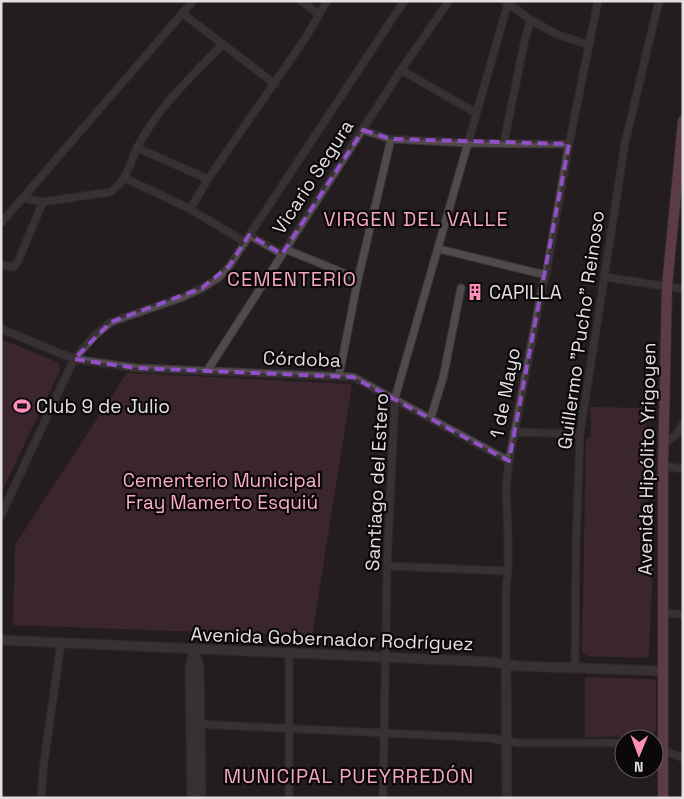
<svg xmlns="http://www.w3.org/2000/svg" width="684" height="799" font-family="'Space Grotesk',sans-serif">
	<rect width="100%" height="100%" fill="#241d1f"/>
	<!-- green -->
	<g fill="#593142">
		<polygon points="1,339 59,363 60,370 1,493"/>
		<polygon points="127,373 352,384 312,636 13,625 15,545"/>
		<polygon points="590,407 646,408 648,501 640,502 640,560 653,560 649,654 647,658 587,656 582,652 586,440 591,436"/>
		<polygon points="585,677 654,679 656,683 656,730 650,736 585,737"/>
	</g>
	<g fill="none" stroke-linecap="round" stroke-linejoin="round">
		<!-- street casing -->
		<g stroke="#3c3739" stroke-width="9">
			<g id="street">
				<polyline points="301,1 319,14"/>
				<polyline points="505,1 531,20 556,34 589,45"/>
				<polyline points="182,13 275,84"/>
				<polyline points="401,70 476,113"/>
				<polyline points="363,130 391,139 468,143 569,144"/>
				<polyline points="504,142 525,39 531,20"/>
				<polyline points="137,148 208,179"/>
				<polyline points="125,178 190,209 245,242"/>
				<path d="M 23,198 L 43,202 L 110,192 C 127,181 129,165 137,148 C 158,107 191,77 222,45"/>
				<polyline points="190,209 208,179 306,37 327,1"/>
				<polyline points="1,223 193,1"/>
				<polyline points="249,235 282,254"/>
				<polyline points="285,249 358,279"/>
				<polyline points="439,249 546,275"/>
				<polyline points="1,265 13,267 18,261 43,202"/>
				<polyline points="605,277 683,289"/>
				<polyline points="1,329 74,359 136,368 353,377 509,461"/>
				<polyline points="207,371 401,70 449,1"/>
				<polyline points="339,376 358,279 391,139"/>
				<polyline points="431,417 443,378 461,288"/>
				<polyline points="514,432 580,434"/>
				<polyline points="664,443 676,435 683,424"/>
				<polyline points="663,466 683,469"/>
				<polyline points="1,515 74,359 95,335 111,322 183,297 202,288 218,278 229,266 404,1"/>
				<polyline points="387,566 508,571"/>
				<polyline points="663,612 683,615"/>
				<polyline points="289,653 289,798"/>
				<polyline points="506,664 506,586 508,571 508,535 506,487 509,461 542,289 546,275 569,144 598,1"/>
				<polyline points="575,668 576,545 580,434 625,143 659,1"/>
				<polyline points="195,724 489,738 520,743 624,743"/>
				<polyline points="654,746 683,758"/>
				<polyline points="41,798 44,762 61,643"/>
				<polyline points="383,798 387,566 395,398 508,3"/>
			</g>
		</g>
		<!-- secondary casing -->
		<g stroke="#3c3739" stroke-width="11">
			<g id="secondary">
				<polyline points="1,640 491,662 518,666 662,671"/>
				<polyline points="194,649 199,668 201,798"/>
				<polyline points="506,664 507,798"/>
				<polyline points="192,798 190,668 194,652"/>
			</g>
		</g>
		<!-- primary casing -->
		<g stroke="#3c3739" stroke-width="12">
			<polyline id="primary" points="663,798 663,466 667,286 683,121"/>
		</g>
		<!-- street -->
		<use href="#street" stroke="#51494c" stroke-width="7"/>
		<!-- secondary -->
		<use href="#secondary" stroke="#51494c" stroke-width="9"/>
		<!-- primary -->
		<use href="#primary" stroke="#a1617c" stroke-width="10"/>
	</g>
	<!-- marked area -->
	<path d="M0 0H684V799H0ZM 363,130 L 391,139 L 569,144 L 509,461 L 353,377 L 136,368 L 74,359 L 111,322 L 202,288 L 229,266 L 249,235 L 282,254 Z" fill="#241d1f" fill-opacity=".55" fill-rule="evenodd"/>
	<path fill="none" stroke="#9050c6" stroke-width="4" stroke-dasharray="10 6" stroke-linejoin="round" d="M 363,130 L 391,139 L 569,144 L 509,461 L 353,377 L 136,368 L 74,359 L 111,322 L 202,288 L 229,266 L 249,235 L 282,254 Z"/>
	<!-- icons -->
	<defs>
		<g id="building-bare" transform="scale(1.35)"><path d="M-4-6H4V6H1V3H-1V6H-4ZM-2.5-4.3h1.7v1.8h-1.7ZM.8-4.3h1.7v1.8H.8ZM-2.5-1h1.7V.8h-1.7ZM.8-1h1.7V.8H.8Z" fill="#fe8ebc" stroke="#0b0809" stroke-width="2.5" paint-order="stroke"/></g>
		<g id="stadium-bare" transform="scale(1.35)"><path d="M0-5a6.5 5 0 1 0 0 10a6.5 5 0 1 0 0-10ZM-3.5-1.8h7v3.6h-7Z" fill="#fe8ebc" stroke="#0b0809" stroke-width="2.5" paint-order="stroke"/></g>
	</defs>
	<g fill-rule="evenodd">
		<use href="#building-bare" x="475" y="292"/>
		<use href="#stadium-bare" x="22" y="406"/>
	</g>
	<g text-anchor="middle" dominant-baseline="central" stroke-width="4.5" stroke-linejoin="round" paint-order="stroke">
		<!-- street labels -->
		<g font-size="19" fill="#e4dfe1" stroke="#0b0809">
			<text transform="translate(313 177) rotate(-57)">Vicario Segura</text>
			<text transform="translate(581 330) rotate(-82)">Guillermo "Pucho" Reinoso</text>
			<text transform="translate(302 359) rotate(2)">Córdoba</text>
			<text transform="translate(505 393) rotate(-79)">1 de Mayo</text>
			<text transform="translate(647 459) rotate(-89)">Avenida Hipólito Yrigoyen</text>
			<text transform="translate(377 482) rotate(-87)">Santiago del Estero</text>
			<text transform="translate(332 639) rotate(2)">Avenida Gobernador Rodríguez</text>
		</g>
		<!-- poi labels -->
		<g font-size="19" fill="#e4dfe1" stroke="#0b0809" text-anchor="start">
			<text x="489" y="292">CAPILLA</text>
			<text x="36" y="406">Club 9 de Julio</text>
		</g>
		<!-- park labels -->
		<g font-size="19" fill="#fcadcc" stroke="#0b0809">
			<text x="222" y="480">Cementerio Municipal<tspan x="222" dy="22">Fray Mamerto Esquiú</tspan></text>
		</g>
		<!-- neighbourhood labels -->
		<g font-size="20" letter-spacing="1" fill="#f4a5c4" stroke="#0b0809">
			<text x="416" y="219">VIRGEN DEL VALLE</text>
			<text x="292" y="279">CEMENTERIO</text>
			<text x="349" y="776">MUNICIPAL PUEYRREDÓN</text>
		</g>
	</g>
	<!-- border -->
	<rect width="684" height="799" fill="none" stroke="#e4dfe1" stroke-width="5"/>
	<!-- north arrow -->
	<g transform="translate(639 754) rotate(181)"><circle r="24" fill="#0b0809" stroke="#625e5f"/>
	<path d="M0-4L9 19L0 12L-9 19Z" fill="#fe8ebc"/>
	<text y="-8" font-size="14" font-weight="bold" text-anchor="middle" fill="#e4dfe1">N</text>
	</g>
</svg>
